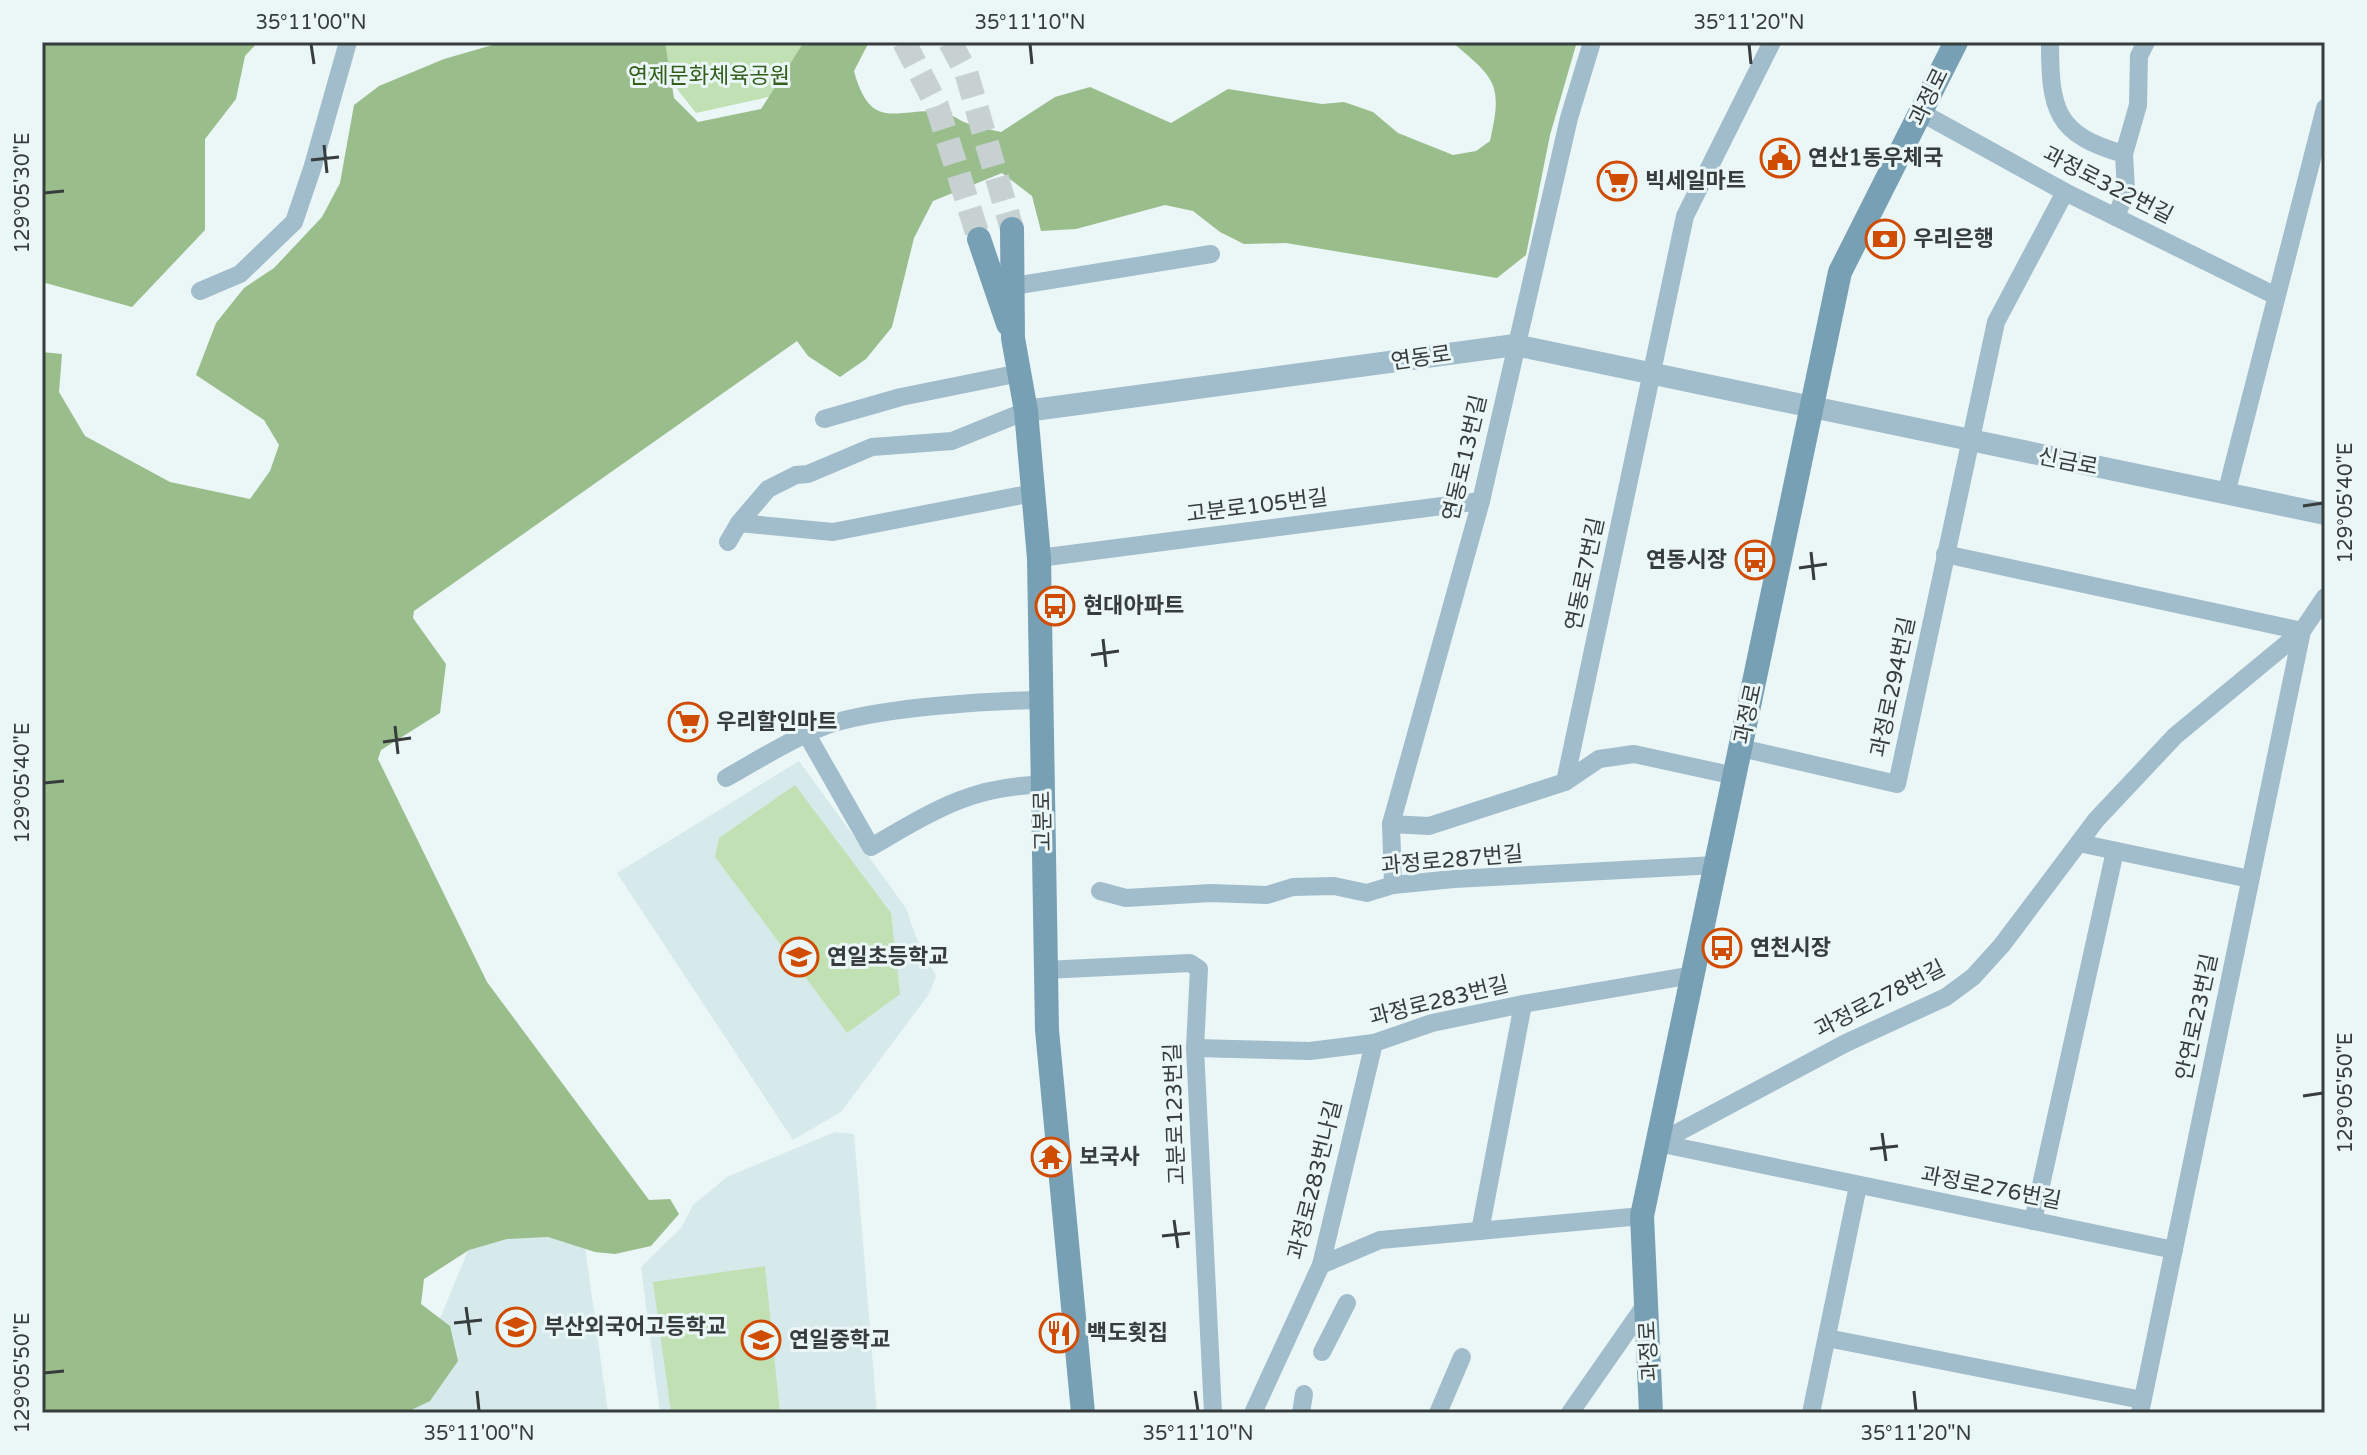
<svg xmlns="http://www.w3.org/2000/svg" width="2367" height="1455" font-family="'Varela Round','Noto Sans KR',sans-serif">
	<rect width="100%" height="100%" fill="#ebf6f7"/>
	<!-- built -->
	<g fill="#d6eaeb">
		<polygon points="799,761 906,908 916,937 936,976 929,994 841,1112 793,1140 617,873"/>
		<polygon points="835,1132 854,1134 877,1413 660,1413 641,1267 681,1228 693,1205 727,1177"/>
		<polygon points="582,1224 608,1413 401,1413 472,1241"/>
	</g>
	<!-- green -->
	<g fill="#c1e1b4">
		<polygon points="640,42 809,42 813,87 696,113"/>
		<polygon points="795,785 891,913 900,994 847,1033 715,857 719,838"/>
		<polygon points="765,1266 780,1413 671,1413 653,1282"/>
	</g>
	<!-- forest -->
	<g fill="#9abd8c">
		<polygon points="42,42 258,42 245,56 236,99 205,139 205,230 132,307 42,282"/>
		<path d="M 503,42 L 665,42 L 674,98 L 698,122 L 761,109 L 804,42 L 869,42 L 854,71 C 871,134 897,107 942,112 C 950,113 957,119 964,122 C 976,127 989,129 1001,132 L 1055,97 L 1090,87 L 1171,123 L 1228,89 L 1322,104 L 1344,102 L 1373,112 L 1398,133 L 1453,155 L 1476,151 L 1490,141 C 1503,84 1496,79 1452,42 L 1576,45 L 1550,135 L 1526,255 L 1497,278 L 1286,243 L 1244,244 L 1220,232 L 1193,211 L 1165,205 L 1076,229 L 1041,231 L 1032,196 L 1002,173 L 933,201 L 914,238 L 892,327 L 866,359 L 840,377 L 808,356 L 797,341 L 414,611 L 413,618 L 446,664 L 440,713 L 381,750 L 378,759 L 487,982 L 649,1200 L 670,1199 L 679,1214 L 651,1246 L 615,1254 L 595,1252 L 548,1237 L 507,1239 L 469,1250 L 424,1279 L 421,1304 L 450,1326 L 458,1361 L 430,1401 L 405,1413 L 42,1413 L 42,352 L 62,354 L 59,392 L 85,436 L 170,482 L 250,499 L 270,471 L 279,445 L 264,420 L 196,375 L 216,323 L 244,288 L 274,268 L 322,217 L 340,183 L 354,105 L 379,86 L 444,59 Z"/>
	</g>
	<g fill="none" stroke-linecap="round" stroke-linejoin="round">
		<!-- secondary-tunnel -->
		<g stroke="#c7d1d2" stroke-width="24" stroke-dasharray="24 12" stroke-linecap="butt">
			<polyline points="904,42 937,106 979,239"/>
			<polyline points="950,42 966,72 1012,229"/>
		</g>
		<!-- minor -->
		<g stroke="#a1bcca" stroke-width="18">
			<path d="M 2050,42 C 2050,109 2055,135 2124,154 L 2126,191 L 2116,217"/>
			<polyline points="1922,113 2065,192 2276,296"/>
			<polyline points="2124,154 2138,105 2139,56 2146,42"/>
			<polyline points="1014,286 1211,254"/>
			<polyline points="200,291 240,274 294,222 312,169 348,42"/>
			<polyline points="824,419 901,397 1020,373"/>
			<polyline points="2226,494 2325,108"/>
			<polyline points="739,523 833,532 1033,493"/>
			<polyline points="728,542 739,523 768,489 796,475 808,474 872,447 952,441 1026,411"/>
			<polyline points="1945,554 2302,631 2140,1413"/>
			<polyline points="1039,558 1481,501"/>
			<path d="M 806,733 L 871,847 C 930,813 971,785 1042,785"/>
			<polyline points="1741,748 1897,784 1996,322 2065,192"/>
			<path d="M 726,778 C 762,758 798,734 837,722 C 891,707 984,701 1041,700"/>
			<polyline points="1565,782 1685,216 1772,42"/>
			<polyline points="1391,824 1429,826 1565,782 1599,759 1634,754 1735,776"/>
			<polyline points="2079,843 2250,879"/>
			<polyline points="1393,885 1391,824 1481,501 1569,118 1592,42"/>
			<polyline points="1100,891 1126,898 1211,893 1267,895 1293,887 1334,886 1367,893 1393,885 1454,879 1716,865"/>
			<polyline points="1045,970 1190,963 1199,969 1195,1048 1213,1413"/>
			<polyline points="1195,1048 1310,1051 1374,1043 1432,1023 1523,1004 1693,975"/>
			<polyline points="1658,1143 1846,1043 1946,997 1973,977 2002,945 2096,820 2175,736 2302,631 2325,597"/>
			<polyline points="1658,1143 2174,1250"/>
			<polyline points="2033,1221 2115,851"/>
			<polyline points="1480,1231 1523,1004"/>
			<polyline points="1321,1265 1380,1240 1642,1216"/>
			<polyline points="1827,1338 2142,1400"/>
			<polyline points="1322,1352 1347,1303"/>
			<polyline points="1253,1413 1321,1265 1374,1043"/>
			<polyline points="1301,1413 1304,1394"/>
			<polyline points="1438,1413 1462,1357"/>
			<polyline points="1570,1413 1646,1304"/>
			<polyline points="1811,1413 1858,1186"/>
		</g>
		<!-- tertiary -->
		<polyline stroke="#a1bcca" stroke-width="22" points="1026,411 1515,345 2325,514"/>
		<!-- secondary -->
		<g stroke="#78a0b5" stroke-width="24">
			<polyline points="1012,229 1013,338 1026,411 1039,558 1047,1030 1083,1413"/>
			<polyline points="979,239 1008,324"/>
			<polyline points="1651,1413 1642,1216 1840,272 1956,42"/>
		</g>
	</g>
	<!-- ticks -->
	<path fill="none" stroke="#373c3c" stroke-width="3" d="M 311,44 L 314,64M 1030,44 L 1032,64M 1749,44 L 1751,64M 324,145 L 327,173M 311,160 L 339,157M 44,193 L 64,191M 2303,506 L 2323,503M 1811,552 L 1814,580M 1799,568 L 1827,564M 1103,639 L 1106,667M 1091,655 L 1119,651M 395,726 L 398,754M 383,742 L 411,738M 44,783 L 64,781M 2303,1096 L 2323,1093M 1882,1133 L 1886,1161M 1870,1149 L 1898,1146M 1174,1220 L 1178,1248M 1162,1236 L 1190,1233M 466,1307 L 470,1335M 454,1323 L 482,1320M 44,1373 L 64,1371M 477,1391 L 479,1411M 1195,1391 L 1198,1411M 1914,1391 L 1916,1411"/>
	<!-- icons -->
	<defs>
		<g id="civic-ring" transform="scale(2)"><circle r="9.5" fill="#ebf6f7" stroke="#d04c00" stroke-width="1.5"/><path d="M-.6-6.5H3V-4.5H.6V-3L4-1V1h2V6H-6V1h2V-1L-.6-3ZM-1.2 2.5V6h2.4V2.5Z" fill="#d04c00"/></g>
		<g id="supermarket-ring" transform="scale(2)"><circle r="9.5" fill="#ebf6f7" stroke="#d04c00" stroke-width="1.5"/><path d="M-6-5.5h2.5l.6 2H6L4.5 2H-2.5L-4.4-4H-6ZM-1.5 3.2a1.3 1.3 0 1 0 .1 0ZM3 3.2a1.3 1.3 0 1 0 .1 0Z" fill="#d04c00"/></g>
		<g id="bank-ring" transform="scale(2)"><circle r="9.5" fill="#ebf6f7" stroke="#d04c00" stroke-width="1.5"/><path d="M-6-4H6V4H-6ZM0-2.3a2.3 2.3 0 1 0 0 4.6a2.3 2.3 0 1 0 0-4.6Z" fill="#d04c00"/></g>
		<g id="bus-ring" transform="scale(2)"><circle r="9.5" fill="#ebf6f7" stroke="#d04c00" stroke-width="1.5"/><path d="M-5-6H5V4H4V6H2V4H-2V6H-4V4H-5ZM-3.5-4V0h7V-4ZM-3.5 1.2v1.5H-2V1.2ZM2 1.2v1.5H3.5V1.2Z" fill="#d04c00"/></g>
		<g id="school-ring" transform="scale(2)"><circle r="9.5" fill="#ebf6f7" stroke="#d04c00" stroke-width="1.5"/><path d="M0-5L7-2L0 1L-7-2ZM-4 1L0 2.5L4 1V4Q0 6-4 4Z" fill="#d04c00"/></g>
		<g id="temple-ring" transform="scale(2)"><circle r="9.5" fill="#ebf6f7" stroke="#d04c00" stroke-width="1.5"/><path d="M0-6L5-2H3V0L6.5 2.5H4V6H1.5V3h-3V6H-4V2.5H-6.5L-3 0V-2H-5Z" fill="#d04c00"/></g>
		<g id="restaurant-ring" transform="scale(2)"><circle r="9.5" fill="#ebf6f7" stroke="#d04c00" stroke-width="1.5"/><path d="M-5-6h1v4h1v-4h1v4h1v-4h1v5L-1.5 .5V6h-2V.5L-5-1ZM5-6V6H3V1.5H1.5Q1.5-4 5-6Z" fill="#d04c00"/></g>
	</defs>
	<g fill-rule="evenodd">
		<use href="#civic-ring" x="1780" y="158"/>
		<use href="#supermarket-ring" x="1617" y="181"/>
		<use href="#bank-ring" x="1885" y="239"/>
		<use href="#bus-ring" x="1755" y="560"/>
		<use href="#bus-ring" x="1055" y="606"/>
		<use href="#supermarket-ring" x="688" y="722"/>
		<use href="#bus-ring" x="1722" y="948"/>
		<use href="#school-ring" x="799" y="957"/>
		<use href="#temple-ring" x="1051" y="1157"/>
		<use href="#school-ring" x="516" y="1327"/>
		<use href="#restaurant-ring" x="1059" y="1333"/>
		<use href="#school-ring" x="761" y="1340"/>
	</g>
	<g text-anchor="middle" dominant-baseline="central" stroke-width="6" stroke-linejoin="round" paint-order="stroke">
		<!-- park labels -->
		<g font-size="22" fill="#325e1a" stroke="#ebf6f7">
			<text x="709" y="76">연제문화체육공원</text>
		</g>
		<!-- street labels -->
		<g font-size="22" fill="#373c3c" stroke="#ebf6f7">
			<text transform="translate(1929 97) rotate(-64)">과정로</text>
			<text transform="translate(2108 185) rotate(27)">과정로322번길</text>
			<text transform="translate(1421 358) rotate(-8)">연동로</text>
			<text transform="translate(1465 458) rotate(-77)">연동로13번길</text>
			<text transform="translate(2068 462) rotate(11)">신금로</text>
			<text transform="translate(1257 506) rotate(-7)">고분로105번길</text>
			<text transform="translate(1585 574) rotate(-78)">연동로7번길</text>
			<text transform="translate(1893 687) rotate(-78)">과정로294번길</text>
			<text transform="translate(1748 714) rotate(-78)">과정로</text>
			<text transform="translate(1043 821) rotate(-91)">고분로</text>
			<text transform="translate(1452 860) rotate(-5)">과정로287번길</text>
			<text transform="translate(1880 999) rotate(-27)">과정로278번길</text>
			<text transform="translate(1439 1001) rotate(-14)">과정로283번길</text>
			<text transform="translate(2197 1017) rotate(-78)">안연로23번길</text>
			<text transform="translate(1175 1114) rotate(-92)">고분로123번길</text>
			<text transform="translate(1315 1180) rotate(-76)">과정로283번나길</text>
			<text transform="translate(1991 1188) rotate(11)">과정로276번길</text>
			<text transform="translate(1649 1351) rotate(-93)">과정로</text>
		</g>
		<!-- poi labels -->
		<g font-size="22" font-weight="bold" fill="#373c3c" stroke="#ebf6f7" text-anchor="start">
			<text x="1808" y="158">연산1동우체국</text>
			<text x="1645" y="181">빅세일마트</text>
			<text x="1913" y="239">우리은행</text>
			<text x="1727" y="560" text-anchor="end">연동시장</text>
			<text x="1083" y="606">현대아파트</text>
			<text x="716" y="722">우리할인마트</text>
			<text x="1750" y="948">연천시장</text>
			<text x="827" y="957">연일초등학교</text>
			<text x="1079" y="1157">보국사</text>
			<text x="544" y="1327">부산외국어고등학교</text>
			<text x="1087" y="1333">백도횟집</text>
			<text x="789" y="1340">연일중학교</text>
		</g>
	</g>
	<!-- border -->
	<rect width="2367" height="1455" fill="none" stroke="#ebf6f7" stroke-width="88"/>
	<rect x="44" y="44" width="2279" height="1367" fill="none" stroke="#373c3c" stroke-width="3"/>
	<g font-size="20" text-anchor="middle" fill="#373c3c">
		<text x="311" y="29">35°11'00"N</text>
		<text x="1030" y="29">35°11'10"N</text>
		<text x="1749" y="29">35°11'20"N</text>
		<text transform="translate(22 193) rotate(-90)" y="7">129°05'30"E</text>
		<text transform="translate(2345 503) rotate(-90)" y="7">129°05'40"E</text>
		<text transform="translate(22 783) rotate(-90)" y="7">129°05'40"E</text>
		<text transform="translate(2345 1093) rotate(-90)" y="7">129°05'50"E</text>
		<text transform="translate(22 1373) rotate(-90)" y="7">129°05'50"E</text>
		<text x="479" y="1440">35°11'00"N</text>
		<text x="1198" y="1440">35°11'10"N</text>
		<text x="1916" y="1440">35°11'20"N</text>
	</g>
</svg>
